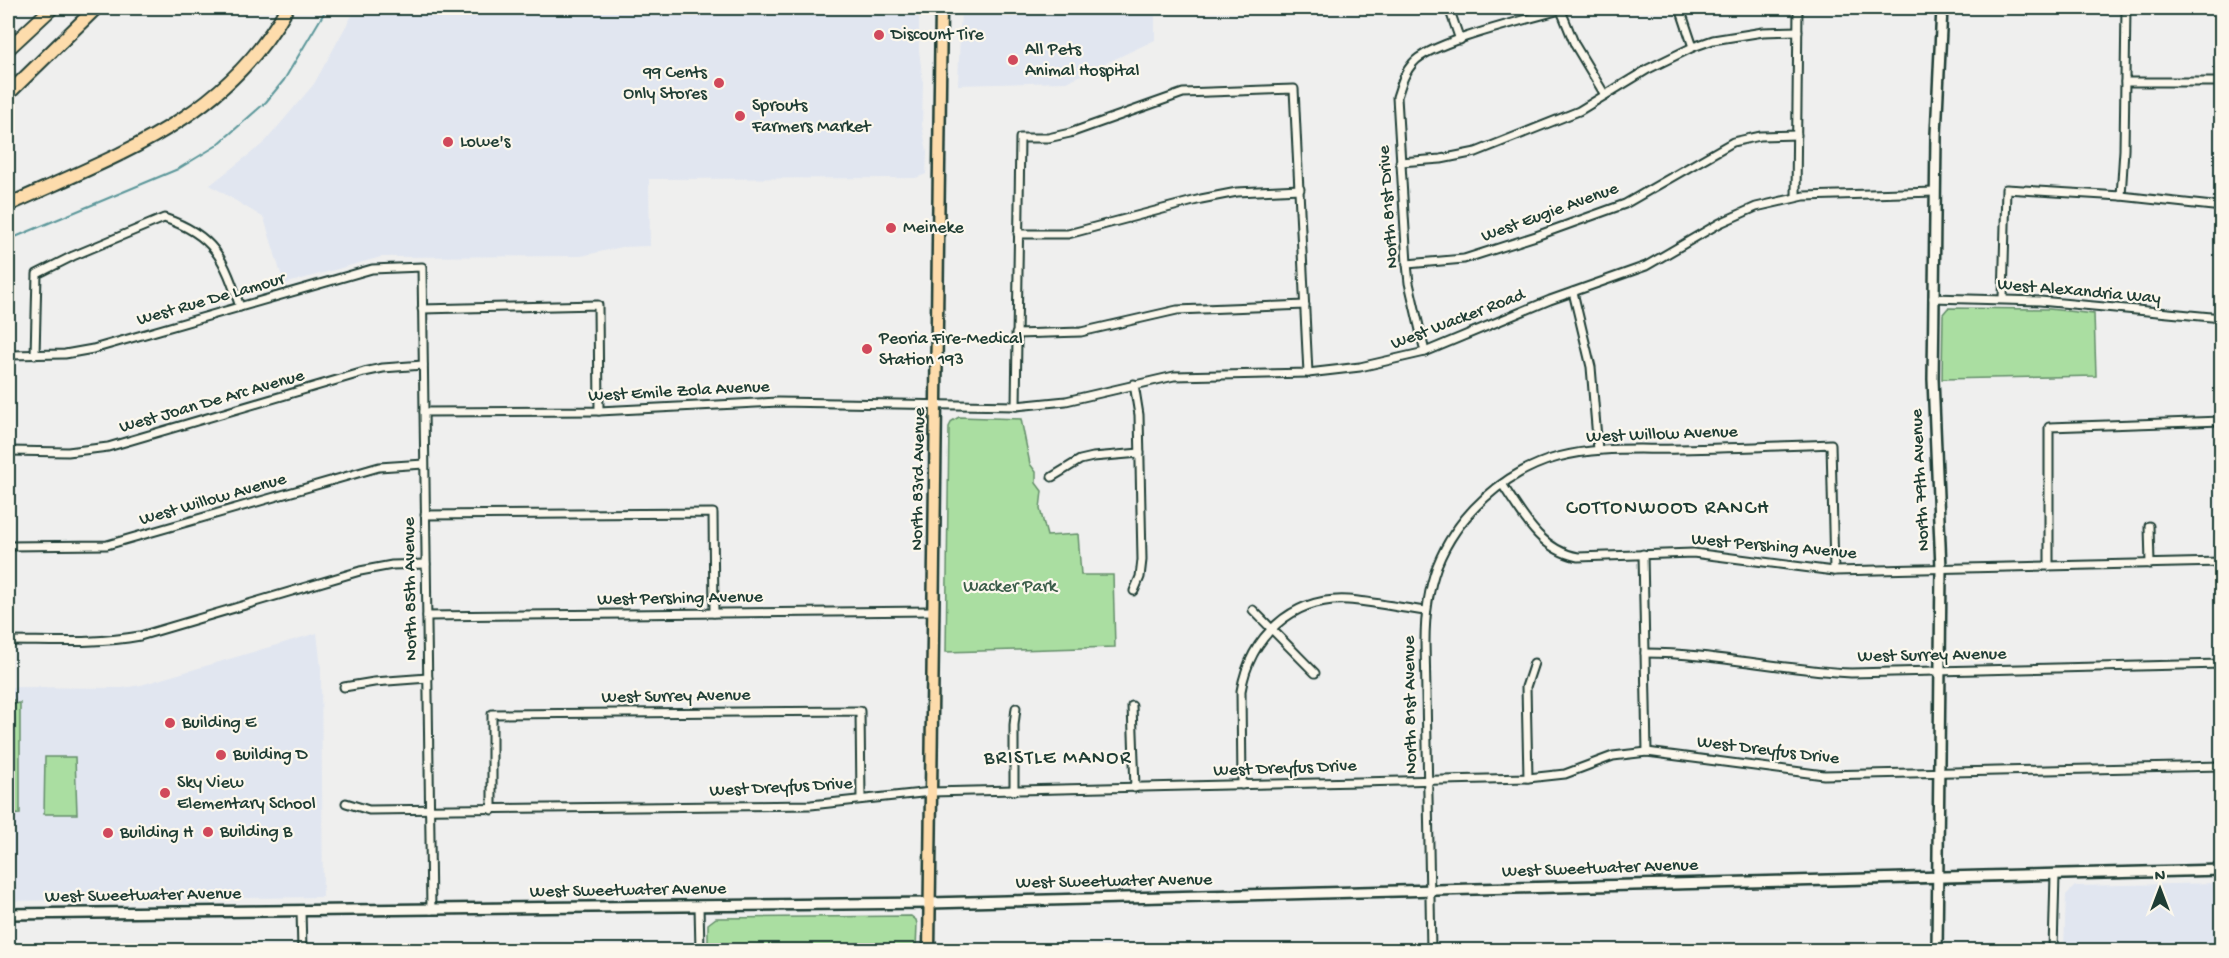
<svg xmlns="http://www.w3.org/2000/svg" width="2229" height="958" font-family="'Gochi Hand',sans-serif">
	<rect width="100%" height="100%" fill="#efefee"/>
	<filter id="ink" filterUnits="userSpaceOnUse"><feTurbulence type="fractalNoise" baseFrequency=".0167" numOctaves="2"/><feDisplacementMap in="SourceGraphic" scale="12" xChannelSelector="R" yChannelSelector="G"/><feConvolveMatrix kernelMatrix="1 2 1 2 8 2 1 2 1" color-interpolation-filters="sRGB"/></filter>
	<g filter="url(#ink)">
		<!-- built -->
		<g fill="#e1e6f0">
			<polygon points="356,8 919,8 919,50 923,82 922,125 927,152 926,174 916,178 649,179 650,246 622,247 581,256 381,257 284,284 264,218 210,185 264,143 314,84"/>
			<polygon points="961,8 1155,8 1155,40 1066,82 958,85"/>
			<polygon points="317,633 321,668 323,897 8,901 8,687 122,688 141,685"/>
			<polygon points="2221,883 2221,950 2066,950 2064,948 2066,895 2075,886"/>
		</g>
		<!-- green -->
		<g fill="#aadea1" stroke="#648e6a" stroke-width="1.5">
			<polygon points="1948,308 2049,309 2094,314 2096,376 1942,379 1943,314"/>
			<polygon points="959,417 1021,419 1030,464 1036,472 1036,483 1042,491 1040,509 1047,536 1078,534 1081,575 1113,575 1115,647 946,652 949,427 952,421"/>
			<polygon points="8,700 14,700 14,704 20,703 20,814 8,815"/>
			<polygon points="45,757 75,757 77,814 44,814"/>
			<polygon points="911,916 916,920 917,924 916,950 708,950 708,924 716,918"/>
		</g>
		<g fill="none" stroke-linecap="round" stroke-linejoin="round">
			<!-- stream -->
			<polyline stroke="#5b979a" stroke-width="2" points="8,240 178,169 216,146 266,102 284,80 327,8"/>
			<!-- street casing -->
			<g stroke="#1f3d34" stroke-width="11">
				<g id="street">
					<polyline points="1449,8 1460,40"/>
					<polyline points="1560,8 1575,45 1605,95"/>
					<polyline points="1680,8 1693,47"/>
					<polyline points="2125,82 2222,82"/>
					<polyline points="1400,162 1441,159 1476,152 1579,111 1648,69 1693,47 1713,40 1763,32 1798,31"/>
					<polyline points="2121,196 2124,150 2126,8"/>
					<polyline points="1796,197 1798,8"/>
					<polyline points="1018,234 1068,234 1201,199 1237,192 1300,189"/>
					<polyline points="1407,264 1464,259 1536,236 1625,204 1733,142 1760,136 1797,135"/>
					<polyline points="1573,292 1591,367 1598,450"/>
					<polyline points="1933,298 2040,301 2222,318"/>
					<polyline points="2003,299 2006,189 2121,196 2222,207"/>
					<polyline points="422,309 598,305 599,411"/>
					<polyline points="1016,334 1081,332 1177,310 1305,305"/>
					<path d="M 1425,352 L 1409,283 L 1407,264 L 1397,97 C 1401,85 1404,73 1413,63 C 1430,42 1529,19 1560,10"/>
					<polyline points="8,355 65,354 93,349 372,269 422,267 431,910"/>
					<path d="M 35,355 L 37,274 L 73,256 L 164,218 C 215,235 224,259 240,307"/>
					<polyline points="1016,406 1020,138 1048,138 1070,133 1183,93 1294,89 1308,373"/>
					<polyline points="424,412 599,411 778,402 1016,406 1066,401 1174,376 1308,373 1360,367 1425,352 1550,300 1646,266 1720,223 1756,207 1804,196 1935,192"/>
					<polyline points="8,451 68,452 108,447 364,372 383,368 423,365"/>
					<polyline points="1052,477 1080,460 1093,457 1140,453"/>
					<path d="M 1502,484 C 1522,514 1540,550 1578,557 L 1693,553 L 1834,571 L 2222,562"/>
					<polyline points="425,515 713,513 714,613"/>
					<polyline points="2149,526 2150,564"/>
					<polyline points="8,546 107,545 379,467 424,464"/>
					<polyline points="1643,554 1647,752"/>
					<polyline points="2049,566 2049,427 2222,421"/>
					<polyline points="1134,591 1140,577 1142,560 1139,415 1134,384"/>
					<polyline points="1253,610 1315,673"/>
					<polyline points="427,616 933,611"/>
					<path d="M 8,641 C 52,641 96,644 140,636 L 360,571 L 392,565 L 426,564"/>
					<path d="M 1645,653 C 1714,653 1782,670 1851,673 L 2222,664"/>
					<polyline points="344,687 374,682 428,678"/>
					<polyline points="1132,706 1135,788"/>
					<polyline points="1528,778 1526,687 1534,663"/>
					<path d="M 1242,785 L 1241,691 C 1250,637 1292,597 1348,600 C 1374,602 1400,608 1426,611"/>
					<polyline points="1014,791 1014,725 1016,708"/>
					<polyline points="346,803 369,810 811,805 931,792 1528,778 1565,774 1613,756 1647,752 1824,775 2222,766"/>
					<polyline points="492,810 492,714 860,711 861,799"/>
					<polyline points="699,906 700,950"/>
					<polyline points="301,910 302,950"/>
					<path d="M 1431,950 L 1425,642 C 1425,616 1428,591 1437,566 C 1457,515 1505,471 1558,457 C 1598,446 1640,450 1680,449 C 1731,448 1781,446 1831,444 L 1834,571"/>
					<polyline points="2053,950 2055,875"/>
				</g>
			</g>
			<!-- secondary casing -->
			<g stroke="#1f3d34" stroke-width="14">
				<g id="secondary">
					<polyline points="8,914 930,903 2222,870"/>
					<polyline points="1937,950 1941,568 1933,379 1936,135 1942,8"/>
				</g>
			</g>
			<!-- primary casing -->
			<g stroke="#1f3d34" stroke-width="15">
				<polyline id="primary" points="929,950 941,8"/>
			</g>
			<!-- highway casing -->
			<g stroke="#1f3d34" stroke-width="16">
				<g id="highway">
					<polyline points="8,49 52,8"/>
					<polyline points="8,94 96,8"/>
					<path d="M 8,205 C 117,155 224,120 287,8"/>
				</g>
			</g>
			<!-- street -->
			<use href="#street" stroke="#fbf7ec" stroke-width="7"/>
			<!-- secondary -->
			<use href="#secondary" stroke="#fbf7ec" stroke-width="9"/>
			<!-- primary -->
			<use href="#primary" stroke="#fddcac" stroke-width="10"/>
			<!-- highway -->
			<use href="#highway" stroke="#fddcac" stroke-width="12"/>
		</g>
	</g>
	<!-- markers -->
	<g fill="#d1495b" stroke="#fbf7ec" stroke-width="2">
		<circle cx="879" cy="35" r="6"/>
		<circle cx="1013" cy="60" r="6"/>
		<circle cx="719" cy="83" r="6"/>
		<circle cx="740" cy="116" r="6"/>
		<circle cx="448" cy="142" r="6"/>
		<circle cx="891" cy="228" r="6"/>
		<circle cx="867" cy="349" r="6"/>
		<circle cx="170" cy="723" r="6"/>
		<circle cx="221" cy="755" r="6"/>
		<circle cx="165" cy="793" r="6"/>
		<circle cx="208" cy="832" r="6"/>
		<circle cx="108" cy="833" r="6"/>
	</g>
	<g text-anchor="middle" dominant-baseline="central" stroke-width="4.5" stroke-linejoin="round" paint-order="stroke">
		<!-- poi labels -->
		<g font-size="18" fill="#1f3d34" stroke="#fbf7ec" text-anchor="start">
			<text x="891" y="35">Discount Tire</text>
			<text x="1025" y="50">All Pets<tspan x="1025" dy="21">Animal Hospital</tspan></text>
			<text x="707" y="73" text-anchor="end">99 Cents<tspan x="707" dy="21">Only Stores</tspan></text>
			<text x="752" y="106">Sprouts<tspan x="752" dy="21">Farmers Market</tspan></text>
			<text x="460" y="142">Lowe's</text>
			<text x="903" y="228">Meineke</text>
			<text x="879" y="339">Peoria Fire-Medical<tspan x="879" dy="21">Station 193</tspan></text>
			<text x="182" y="723">Building E</text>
			<text x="233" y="755">Building D</text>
			<text x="177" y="783">Sky View<tspan x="177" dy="21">Elementary School</tspan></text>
			<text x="220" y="832">Building B</text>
			<text x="120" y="833">Building H</text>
		</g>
		<!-- street labels -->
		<g font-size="18" fill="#1f3d34" stroke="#fbf7ec">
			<text transform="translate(1389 207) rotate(-94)">North 81st Drive</text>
			<text transform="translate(1550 213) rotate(-20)">West Eugie Avenue</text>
			<text transform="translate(2079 292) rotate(5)">West Alexandria Way</text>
			<text transform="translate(211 300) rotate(-16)">West Rue De Lamour</text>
			<text transform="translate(1458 320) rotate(-21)">West Wacker Road</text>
			<text transform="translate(679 392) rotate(-3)">West Emile Zola Avenue</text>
			<text transform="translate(212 402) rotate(-16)">West Joan De Arc Avenue</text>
			<text transform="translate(1662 435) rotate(-2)">West Willow Avenue</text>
			<text transform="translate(919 479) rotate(-89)">North 83rd Avenue</text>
			<text transform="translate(1921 480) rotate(-93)">North 79th Avenue</text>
			<text transform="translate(213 500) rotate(-16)">West Willow Avenue</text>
			<text transform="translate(1774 547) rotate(5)">West Pershing Avenue</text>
			<text transform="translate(411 589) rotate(-91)">North 85th Avenue</text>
			<text transform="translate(680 599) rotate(-1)">West Pershing Avenue</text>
			<text transform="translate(1932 656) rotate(-1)">West Surrey Avenue</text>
			<text transform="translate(676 697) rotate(-1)">West Surrey Avenue</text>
			<text transform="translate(1411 705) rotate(-91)">North 81st Avenue</text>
			<text transform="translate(1768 751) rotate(7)">West Dreyfus Drive</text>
			<text transform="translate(1285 769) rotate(-2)">West Dreyfus Drive</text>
			<text transform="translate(781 788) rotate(-3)">West Dreyfus Drive</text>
			<text transform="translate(1600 869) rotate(-2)">West Sweetwater Avenue</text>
			<text transform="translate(1114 882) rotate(-1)">West Sweetwater Avenue</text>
			<text transform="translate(628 891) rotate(-1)">West Sweetwater Avenue</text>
			<text transform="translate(143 896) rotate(-1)">West Sweetwater Avenue</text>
		</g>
		<!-- park labels -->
		<g font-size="18" fill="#3b5d4a" stroke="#fbf7ec">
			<text x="1010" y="587">Wacker Park</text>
		</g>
		<!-- neighbourhood labels -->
		<g font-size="20" letter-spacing="1.5" fill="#1f3d34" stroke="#fbf7ec">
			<text x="1668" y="509">COTTONWOOD RANCH</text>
			<text x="1058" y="759">BRISTLE MANOR</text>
		</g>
	</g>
	<!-- margin -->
	<rect width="2229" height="958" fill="none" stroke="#fbf7ec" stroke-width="30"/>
	<rect x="15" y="15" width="2199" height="928" fill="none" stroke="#1f3d34" stroke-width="2" filter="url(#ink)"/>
	<!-- north arrow -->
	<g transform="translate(2160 889)" stroke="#fbf7ec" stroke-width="4.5" paint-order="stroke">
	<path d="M0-4.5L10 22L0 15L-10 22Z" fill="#1f3d34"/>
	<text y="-9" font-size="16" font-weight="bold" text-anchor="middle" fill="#1f3d34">N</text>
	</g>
</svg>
